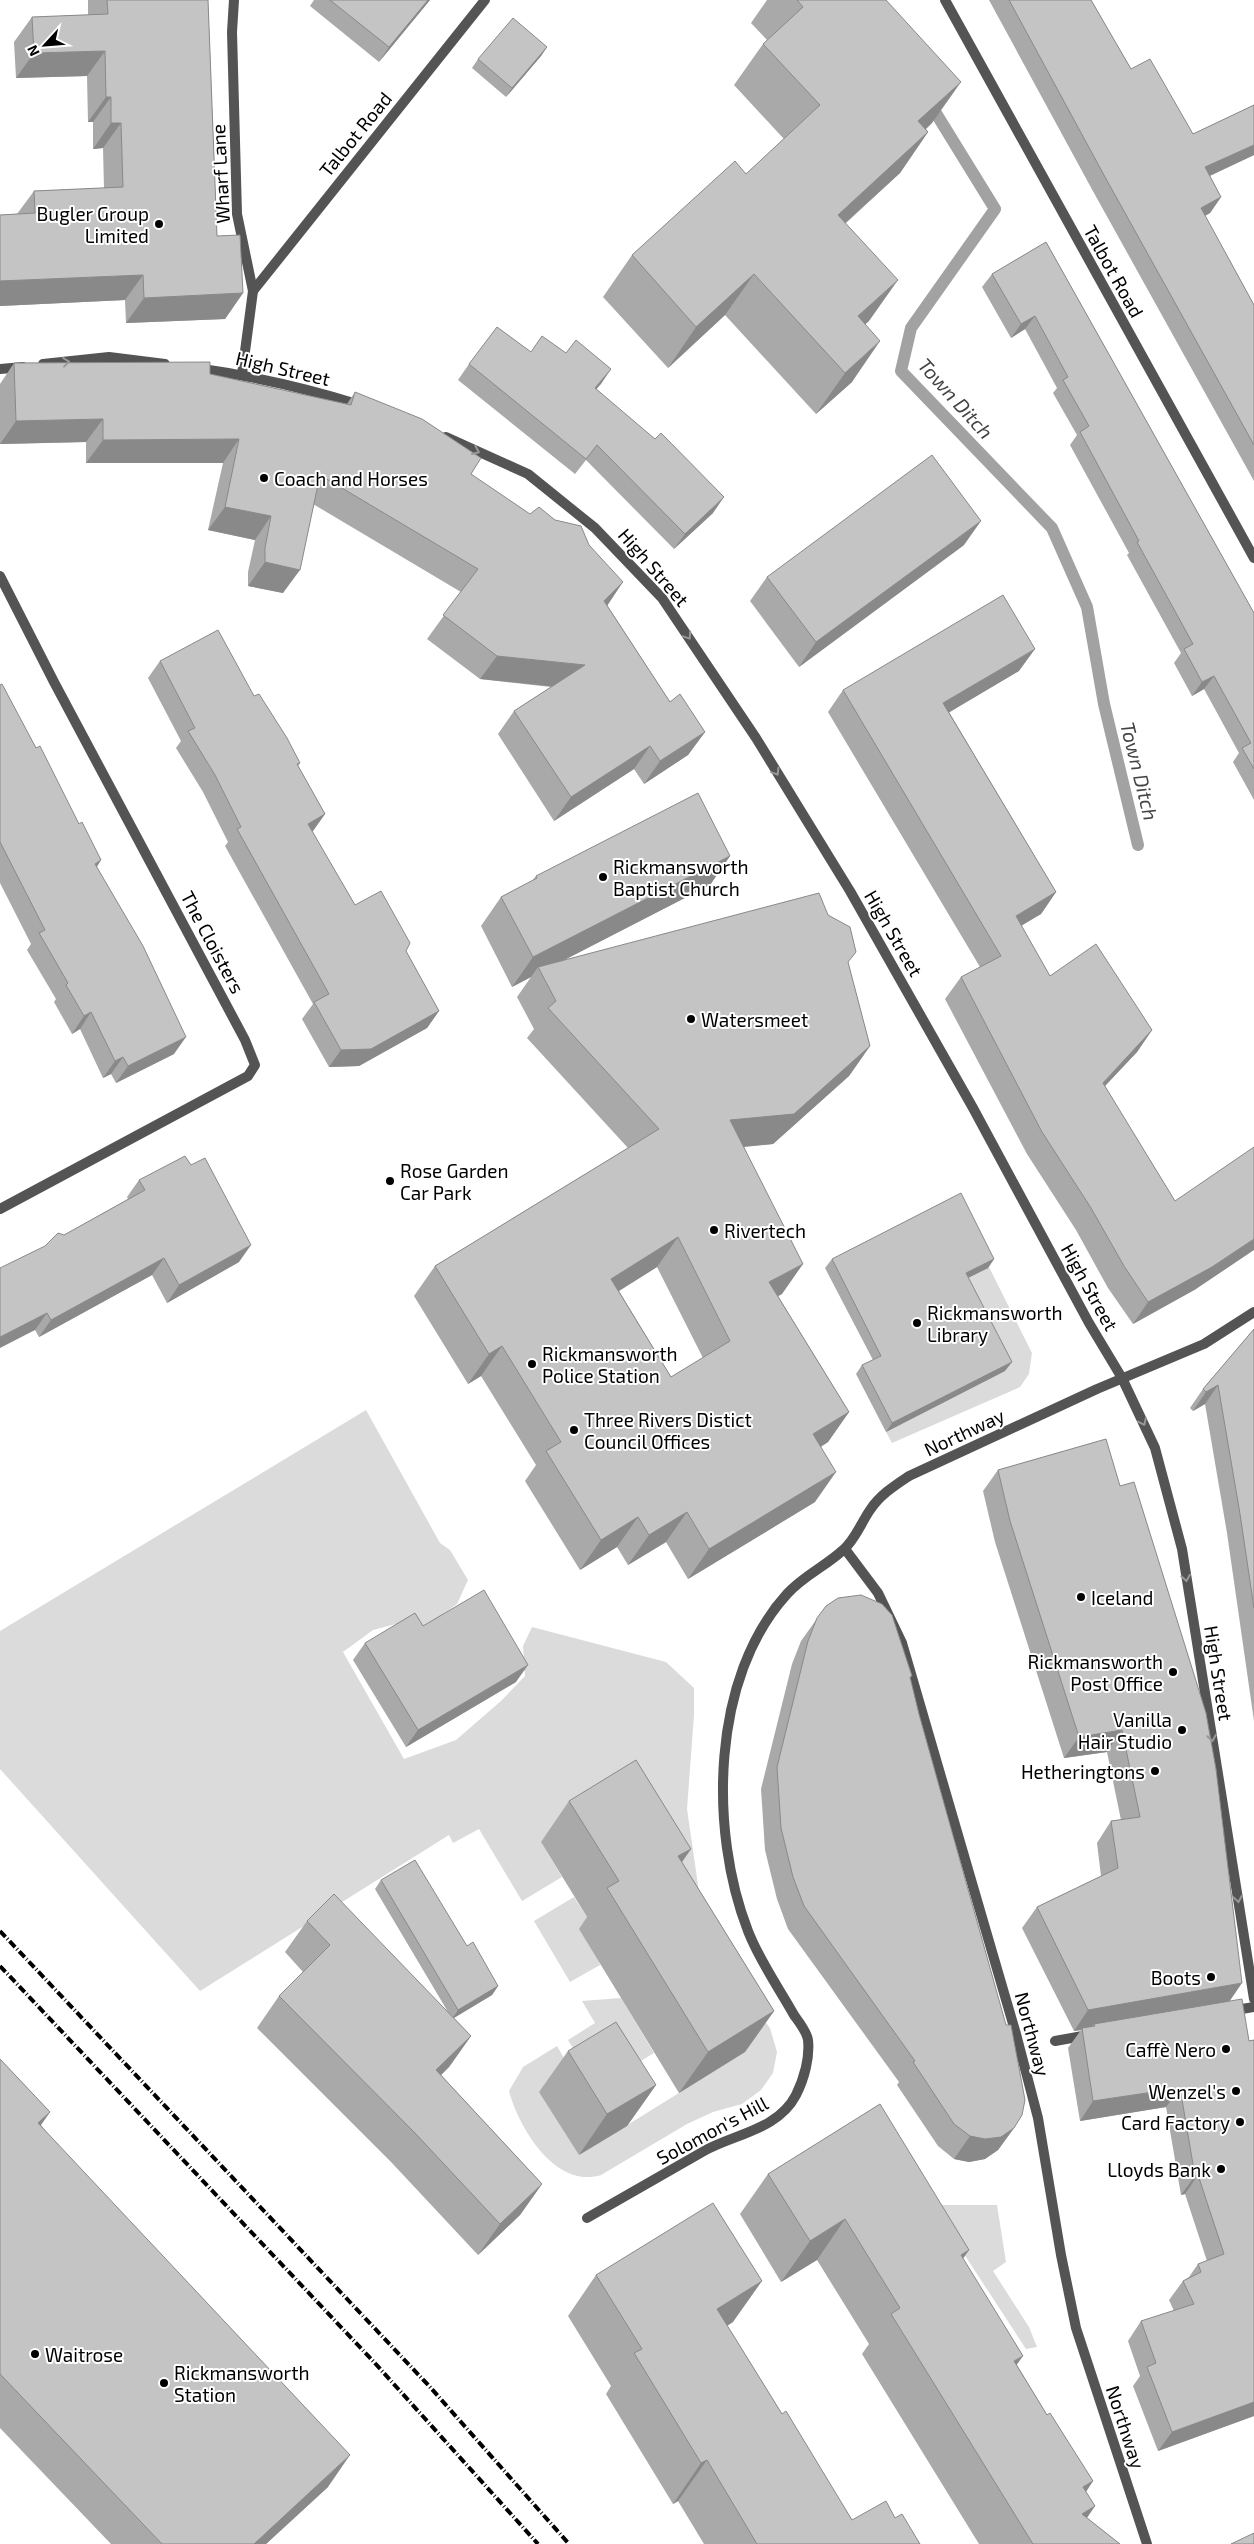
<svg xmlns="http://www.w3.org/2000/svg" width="1254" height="2544" font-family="'Exo 2',sans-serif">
	<rect width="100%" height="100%" fill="#fff"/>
	<!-- green -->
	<g fill="#dbdbdb">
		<polygon points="989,1267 1032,1353 1029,1374 1020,1387 892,1443 886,1432 1005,1371 961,1282"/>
		<path d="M 366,1410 L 440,1543 L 450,1550 L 468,1580 L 457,1604 L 420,1631 L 396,1624 L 373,1630 L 343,1652 L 404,1759 L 456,1740 L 501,1701 L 525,1676 L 523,1646 L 532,1627 L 666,1662 L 694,1688 L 694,1715 L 687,1809 L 699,1892 L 742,1991 L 770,2028 L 777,2052 L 773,2073 L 761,2090 L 742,2104 L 713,2112 L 687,2124 L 601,2175 C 555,2189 519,2128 509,2091 L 523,2067 L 557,2046 L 572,2072 L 579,2155 L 745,2052 L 541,1842 L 562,1877 L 522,1901 L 479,1829 L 453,1843 L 449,1835 L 200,1991 L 0,1769 L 0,1631 Z"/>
		<polygon points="574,1897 590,1922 600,1965 570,1982 534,1921"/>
		<polygon points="621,1998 654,2053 601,2085 583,2065 568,2040 595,2023 582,2001"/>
		<polygon points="932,2205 997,2205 1006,2262 993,2271 1029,2327 1037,2347 1026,2349"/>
	</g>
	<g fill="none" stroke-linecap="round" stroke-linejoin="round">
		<!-- stream -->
		<polyline stroke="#a2a2a2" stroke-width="12" points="929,102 995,209 911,328 901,371 1052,528 1087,607 1104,704 1138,845"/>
		<!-- minor -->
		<g stroke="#545454" stroke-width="10">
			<polyline points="234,0 232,32 237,214 253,291 242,374"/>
			<polyline points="945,0 1254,558"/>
			<polyline points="253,291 485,0"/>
			<polyline points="43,364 109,357 165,364"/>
			<path d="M 196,368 C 253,376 306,388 360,405"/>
			<polyline points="0,369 23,367"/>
			<polyline points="446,437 528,474 595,528 662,598 756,738 850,891 973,1108 1089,1323 1122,1378 1155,1448 1182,1549 1254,1999"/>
			<polyline points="0,576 54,682 245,1040 255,1065 248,1076 0,1209"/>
			<polyline points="845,1549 878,1593 902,1643 1016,2034 1038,2118 1061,2255 1076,2328 1147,2544"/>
			<polyline points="1230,2011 1254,2007"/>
			<polyline points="1055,2041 1088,2035"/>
			<path d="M 587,2218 C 626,2196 665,2173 704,2151 C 734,2134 778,2130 796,2095 C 804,2079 810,2058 808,2040 C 807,2032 799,2022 794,2015 C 779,1988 759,1960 748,1931 C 709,1831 711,1677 787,1594 C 803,1576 826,1566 843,1550 C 855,1540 861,1523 870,1510 C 880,1495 894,1486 909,1476 L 1097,1389 L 1204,1344 L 1254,1312"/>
		</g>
		<!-- rail -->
		<g stroke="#000" stroke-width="4" stroke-dasharray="8 2.5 1 2.5" stroke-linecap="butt">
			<polyline points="0,1931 430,2387 569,2544"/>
			<polyline points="0,1966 373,2361 538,2544"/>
		</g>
	</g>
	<!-- wall -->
	<g fill="#a9a9a9" fill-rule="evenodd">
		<polygon points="88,0 208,0 217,236 243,293 225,319 126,323 125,300 0,306 0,215 17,214 34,191 104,188 103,148 93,149 93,122 88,122 87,76 16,78 14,42 32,17 88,15"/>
		<polygon points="314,0 430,0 379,62 310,6"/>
		<polygon points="767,0 886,0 932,123 926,129 928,132 900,173 846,223 869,321 865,324 852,382 816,414 725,315 668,368 603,297 632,255 746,174 784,139 734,85 763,44 767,40 751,23"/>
		<polygon points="989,0 1091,0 1131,69 1193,134 1254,105 1254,155 1210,176 1221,197 1210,213 1205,216 1254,305 1254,481 1094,193"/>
		<polygon points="547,47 541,56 506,97 472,68 478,59"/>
		<polygon points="1046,242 1254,613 1254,800 1233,762 1239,753 1204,689 1192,696 1174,663 1181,653 1127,555 1129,553 1070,445 1077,435 1053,393 1057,388 1025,329 1011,338 982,287 992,274"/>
		<polygon points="531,352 566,353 611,369 596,389 713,513 674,549 586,460 575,474 458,380 469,364"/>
		<polygon points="14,363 210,374 347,404 355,392 471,474 607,605 670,702 705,732 688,755 644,784 634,769 554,821 498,734 514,711 551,687 480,679 427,639 461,592 313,504 283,593 248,586 248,572 255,540 208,530 223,463 86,463 86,442 0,444 0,384"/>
		<polygon points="964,545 799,667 750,601 767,577"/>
		<polygon points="160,661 254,696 300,763 298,766 325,814 312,832 355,905 406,951 439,1011 427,1028 359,1066 329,1067 302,1019 313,1004 225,846 228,842 203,792 176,748 181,741 148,678"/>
		<polygon points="1019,671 949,712 1056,892 1041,914 1021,925 1050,976 1152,1030 1137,1052 1105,1086 1196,1289 1133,1324 1108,1288 1076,1230 1027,1154 945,999 961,977 980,967 828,712 843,690"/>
		<polygon points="0,685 79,824 101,860 97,867 174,1054 116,1083 111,1074 103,1078 80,1029 72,1034 54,1002 56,999 27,950 31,944 0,883"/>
		<path d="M 730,856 L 710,885 L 564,960 L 848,963 L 870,1046 L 849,1076 L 773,1144 L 744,1147 L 782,1294 L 778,1296 L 849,1412 L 828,1442 L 821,1447 L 815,1502 L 688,1579 L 666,1542 L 628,1565 L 617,1547 L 580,1570 L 525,1481 L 536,1465 L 481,1376 L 468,1384 L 414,1296 L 435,1266 L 628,1148 L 527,1038 L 534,1029 L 517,997 L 531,977 L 512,987 L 481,926 L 501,897 L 532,881 L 536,876 ZM 657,1267 L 703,1358 L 671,1377 L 619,1291 Z"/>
		<polygon points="139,1180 239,1262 167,1303 152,1275 39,1337 35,1330 45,1246 128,1199 127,1197"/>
		<polygon points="832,1259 994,1259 988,1268 968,1278 1005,1371 886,1432 856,1374 862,1365 873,1360 825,1268"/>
		<polygon points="1254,1329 1254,1721 1227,1533 1205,1404 1193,1411 1190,1408 1203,1389"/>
		<polygon points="1106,1439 1229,2001 1249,2041 1254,2040 1254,2416 1158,2451 1133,2386 1140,2376 1128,2341 1141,2321 1174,2311 1169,2300 1183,2281 1189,2277 1198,2264 1207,2261 1185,2194 1181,2195 1166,2107 1080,2121 1068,2048 1081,2030 1074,2031 1022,1928 1037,1907 1101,1876 1097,1843 1111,1821 1121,1820 1107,1752 1064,1758 995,1542 983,1491 998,1470"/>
		<polygon points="826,1606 910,1678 1014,2128 998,2150 985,2159 969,2162 954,2159 938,2146 897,2085 899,2082 788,1929 777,1899 765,1850 761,1789 792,1664 801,1641"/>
		<polygon points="365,1643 516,1682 406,1747 353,1660"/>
		<polygon points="569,1801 691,1849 682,1862 774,2011 745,2052 679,2093 579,1929 587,1917 541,1842"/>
		<polygon points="381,1880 467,1946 498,1986 492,1995 454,2018 471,2036 449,2067 441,2075 542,2184 520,2215 478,2255 392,2163 257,2028 279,1996 303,1972 285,1952 307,1921 448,2012 375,1889"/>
		<polygon points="568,2051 656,2085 627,2126 579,2155 539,2092"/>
		<polygon points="0,2059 50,2112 41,2125 328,2487 266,2544 111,2544 0,2428"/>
		<polygon points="768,2174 969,2250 963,2258 1017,2365 1047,2415 1093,2481 1086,2492 1095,2506 1087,2518 1120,2544 979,2544 862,2354 869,2344 817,2260 781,2282 740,2214"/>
		<polygon points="596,2275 733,2322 727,2326 782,2414 852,2520 895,2518 920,2544 704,2544 678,2501 673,2504 606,2394 611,2386 568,2316"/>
	</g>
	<!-- shaded-wall -->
	<g fill="#898989">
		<polygon points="428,0 430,0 379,62 389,47"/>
		<polygon points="547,47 541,56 506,97 512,88"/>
		<polygon points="105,51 87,76 16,78 34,53"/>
		<polygon points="961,82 932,123 890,162 918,121"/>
		<polygon points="106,97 111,97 93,122 88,122"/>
		<polygon points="111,123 121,123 103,148 93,149"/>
		<polygon points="928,132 900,173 809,256 838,215"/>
		<polygon points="1254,145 1254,155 1194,183 1205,167"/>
		<polygon points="1221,197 1210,213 1190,224 1201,208"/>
		<polygon points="754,274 725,315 668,368 696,327"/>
		<polygon points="143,275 125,300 0,306 0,281"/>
		<polygon points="898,280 869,321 829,357 858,316"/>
		<polygon points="243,293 225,319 126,323 144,298"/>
		<polygon points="1035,316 1025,329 1011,338 1021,324"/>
		<polygon points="880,341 852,382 816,414 845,373"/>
		<polygon points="611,369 601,384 584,403 595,388"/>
		<polygon points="103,419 86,442 0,444 16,421"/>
		<polygon points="239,439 223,463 86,463 103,440"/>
		<polygon points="724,497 713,513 674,549 685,534"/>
		<polygon points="225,507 271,516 255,540 208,530"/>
		<polygon points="981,521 964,545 799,667 816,642"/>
		<polygon points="265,562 300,570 283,593 248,586"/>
		<polygon points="623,582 607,606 604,601"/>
		<polygon points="1035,649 1019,671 928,725 943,703"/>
		<polygon points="497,656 585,665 568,688 480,679"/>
		<polygon points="1214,676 1204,689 1192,696 1202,682"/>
		<polygon points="705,732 688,755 644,784 660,761"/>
		<polygon points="650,746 634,769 554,821 571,797"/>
		<polygon points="325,814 313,831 296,841 308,824"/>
		<polygon points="730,856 710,885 541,972 538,967 531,977 512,987 533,957"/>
		<polygon points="101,860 89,877 95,864"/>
		<polygon points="1056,892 1041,914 1001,938 1016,916"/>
		<polygon points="439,1011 427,1028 359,1066 329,1067 341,1050"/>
		<polygon points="91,1012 80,1029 72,1034 84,1016"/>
		<polygon points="1152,1030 1137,1052 1087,1105 1103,1083"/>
		<polygon points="186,1037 174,1054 116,1083 128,1066"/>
		<polygon points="870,1046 849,1076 773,1144 709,1150 730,1120"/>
		<polygon points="123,1057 111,1074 103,1078 115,1061"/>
		<polygon points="678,1237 657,1267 590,1309 611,1279"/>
		<polygon points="1254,1239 1254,1250 1196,1289 1133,1324 1148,1302"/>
		<polygon points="251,1245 239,1262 167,1303 179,1285"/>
		<polygon points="164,1258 152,1275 39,1337 51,1320"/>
		<polygon points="994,1259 988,1268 960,1282 966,1273"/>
		<polygon points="803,1264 782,1294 748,1312 769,1282"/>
		<polygon points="47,1313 35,1330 0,1348 0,1337"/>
		<polygon points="502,1346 481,1376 468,1384 489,1354"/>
		<polygon points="1012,1362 1005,1371 886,1432 892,1423"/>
		<polygon points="1218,1385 1205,1404 1193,1411 1206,1392"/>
		<polygon points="849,1412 828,1442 792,1464 813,1434"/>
		<polygon points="836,1472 815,1502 688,1579 709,1549"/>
		<polygon points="687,1512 666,1542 628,1565 649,1535"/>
		<polygon points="638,1517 617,1547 580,1570 601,1540"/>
		<polygon points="528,1665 516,1682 406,1747 418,1730"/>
		<polygon points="1122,1730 1107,1752 1064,1758 1079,1737"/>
		<polygon points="691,1849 662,1890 678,1856"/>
		<polygon points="1242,1983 1227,2005 1095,2026 1094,2024 1091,2028 1082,2028 1081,2030 1074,2031 1088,2010"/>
		<polygon points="498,1986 492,1995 452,2019 458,2010"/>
		<polygon points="774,2011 745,2052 679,2093 708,2052"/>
		<polygon points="471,2036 449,2067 414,2102 436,2070"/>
		<polygon points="656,2085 627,2126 579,2155 607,2114"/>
		<polygon points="1180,2088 1166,2107 1080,2121 1093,2101"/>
		<polygon points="50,2112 28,2143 38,2123"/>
		<polygon points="1014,2128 998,2150 985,2159 969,2162 954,2159 970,2136"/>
		<polygon points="1198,2175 1185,2194 1181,2195 1195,2176"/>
		<polygon points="542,2184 520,2215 478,2255 500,2224"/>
		<polygon points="845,2219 817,2260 781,2282 810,2241"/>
		<polygon points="969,2250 941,2290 961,2255"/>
		<polygon points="762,2281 733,2322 688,2350 717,2309"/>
		<polygon points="1023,2356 994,2396 1014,2361"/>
		<polygon points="1254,2402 1254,2416 1158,2451 1172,2432"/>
		<polygon points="350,2455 328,2487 266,2544 254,2544"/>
		<polygon points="707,2460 678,2501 673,2504 701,2463"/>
		<polygon points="1093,2481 1065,2522 1083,2487"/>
		<polygon points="1095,2506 1068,2544 1082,2514"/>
	</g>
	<!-- building -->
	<g fill="#c4c4c4" stroke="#898989" fill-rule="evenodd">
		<polygon points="107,0 208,0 217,236 240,235 243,293 144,298 143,275 0,281 0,215 35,213 34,191 123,187 121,123 111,123 111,97 106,97 105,51 34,53 32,17 108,14"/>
		<polygon points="330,0 428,0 389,47"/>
		<polygon points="797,0 886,0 961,82 918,121 928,132 838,215 898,280 858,316 880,341 845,373 754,274 696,327 632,255 735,161 746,174 820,105 763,44 803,7"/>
		<polygon points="1009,0 1091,0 1131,69 1150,59 1193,134 1254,105 1254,145 1205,167 1221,197 1201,208 1254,305 1254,445 1105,177"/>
		<polygon points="513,18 547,47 512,88 478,59"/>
		<polygon points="1046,242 1254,613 1254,769 1242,748 1251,743 1214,676 1202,682 1184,649 1193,644 1137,542 1139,541 1080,432 1089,426 1063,380 1068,377 1035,316 1021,324 992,274"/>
		<polygon points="497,327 531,352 542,336 566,353 576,340 611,369 595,388 655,439 661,433 724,497 685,534 597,445 586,459 469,364"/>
		<polygon points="210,362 210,374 351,405 355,392 422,419 481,458 471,474 530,514 539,507 555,520 581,526 589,545 623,582 604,601 670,702 680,694 705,732 660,761 650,746 571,797 514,711 585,665 497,656 443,615 478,569 320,475 300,570 265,562 265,548 271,516 225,507 239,439 103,440 103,419 16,421 14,363"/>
		<polygon points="932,455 981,521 816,642 767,577"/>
		<polygon points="1003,595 1035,649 943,703 1056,892 1016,916 1050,976 1096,944 1152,1030 1103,1083 1175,1201 1254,1147 1254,1239 1212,1267 1148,1302 1124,1266 1091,1208 1042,1132 961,977 1001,956 843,690"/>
		<polygon points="218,630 254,696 259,694 287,738 300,763 297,764 325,814 308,824 355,905 381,891 410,943 406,951 439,1011 371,1049 341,1050 314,1002 329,994 237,829 241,827 215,775 188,731 195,728 160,661"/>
		<polygon points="2,684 36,748 40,746 79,824 82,822 101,860 95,864 143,946 186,1037 128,1066 123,1057 115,1061 91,1012 84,1016 66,985 68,983 39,933 45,930 0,842 0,685"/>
		<polygon points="698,793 730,856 533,957 501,897 537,878 536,876"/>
		<path d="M 819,893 L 828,915 L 850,927 L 856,952 L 848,962 L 870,1046 L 794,1114 L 730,1120 L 803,1264 L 769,1282 L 849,1412 L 813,1434 L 836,1472 L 709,1549 L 687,1512 L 649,1535 L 638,1517 L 601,1540 L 546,1451 L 561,1442 L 502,1346 L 489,1354 L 435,1266 L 659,1129 L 548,1008 L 556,1001 L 538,967 ZM 678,1237 L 730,1341 L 671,1377 L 611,1279 Z"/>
		<polygon points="185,1156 191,1165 205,1158 251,1245 179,1285 164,1258 51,1320 47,1313 0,1337 0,1268 45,1246 58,1233 64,1235 145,1190 139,1180"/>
		<polygon points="961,1193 994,1259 966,1273 1012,1362 892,1423 862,1365 881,1356 832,1259"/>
		<polygon points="1254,1329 1254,1608 1240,1514 1218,1385 1206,1392 1203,1389"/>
		<polygon points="1106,1439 1120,1486 1134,1482 1206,1713 1216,1769 1242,1983 1088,2010 1037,1907 1118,1868 1111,1821 1140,1817 1122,1730 1079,1737 1010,1521 998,1470"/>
		<polygon points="484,1590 528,1665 418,1730 365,1643 415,1613 423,1626"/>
		<polygon points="861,1595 882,1604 892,1615 912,1676 910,1677 919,1714 1006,2025 1011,2025 1025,2100 1022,2115 1014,2128 1001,2137 985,2139 970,2136 954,2124 913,2062 915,2061 804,1906 793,1877 781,1828 777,1767 808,1641 817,1618 826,1606 838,1598"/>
		<polygon points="636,1760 691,1849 678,1856 774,2011 708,2052 607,1888 619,1881 569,1801"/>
		<polygon points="415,1860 467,1946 473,1942 498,1986 458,2010 381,1880"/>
		<polygon points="334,1894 471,2036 436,2070 542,2184 500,2224 414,2132 279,1996 330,1945 307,1921"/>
		<polygon points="1242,1999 1249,2041 1254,2040 1254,2402 1172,2432 1147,2367 1156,2363 1141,2321 1194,2304 1183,2281 1201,2272 1198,2264 1224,2254 1198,2175 1195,2176 1180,2088 1093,2101 1082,2028 1095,2026 1094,2024"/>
		<polygon points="616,2022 656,2085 607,2114 568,2051"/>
		<polygon points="0,2059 50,2112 38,2123 350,2455 254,2544 162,2544 0,2374"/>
		<polygon points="880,2104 969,2250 961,2255 1023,2356 1014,2361 1047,2415 1050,2413 1093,2481 1083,2487 1095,2506 1082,2514 1120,2544 1033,2544 891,2314 900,2308 845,2219 810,2241 768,2174"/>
		<polygon points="713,2203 762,2281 717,2309 782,2414 786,2411 852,2520 886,2501 895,2518 902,2514 920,2544 757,2544 707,2460 701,2463 634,2353 642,2349 596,2275"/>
		<polygon points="1254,2533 1254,2544 1231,2544"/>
	</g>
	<!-- one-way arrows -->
	<defs><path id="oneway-chevron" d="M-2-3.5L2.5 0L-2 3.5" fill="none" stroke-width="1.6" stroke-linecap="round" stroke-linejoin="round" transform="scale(1.25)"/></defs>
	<g stroke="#989898">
		<use href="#oneway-chevron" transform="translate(66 362) rotate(-7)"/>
		<use href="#oneway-chevron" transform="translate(476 451) rotate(24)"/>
		<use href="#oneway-chevron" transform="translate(688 636) rotate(56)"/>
		<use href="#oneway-chevron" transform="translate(776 772) rotate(59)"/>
		<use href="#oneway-chevron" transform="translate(1143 1422) rotate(65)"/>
		<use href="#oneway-chevron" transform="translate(1186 1578) rotate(81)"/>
		<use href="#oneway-chevron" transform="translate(1212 1738) rotate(81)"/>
		<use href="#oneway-chevron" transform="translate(1238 1899) rotate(81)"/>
	</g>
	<!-- markers -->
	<g fill="#000" stroke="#fff" stroke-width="2">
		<circle cx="159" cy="224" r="5"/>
		<circle cx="264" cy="478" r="5"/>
		<circle cx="603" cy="877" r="5"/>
		<circle cx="691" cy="1019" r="5"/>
		<circle cx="390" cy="1181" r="5"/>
		<circle cx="714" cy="1230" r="5"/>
		<circle cx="917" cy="1323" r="5"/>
		<circle cx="532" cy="1364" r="5"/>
		<circle cx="574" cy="1430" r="5"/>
		<circle cx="1081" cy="1597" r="5"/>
		<circle cx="1173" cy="1672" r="5"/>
		<circle cx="1182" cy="1730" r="5"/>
		<circle cx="1155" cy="1771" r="5"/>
		<circle cx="1211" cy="1977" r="5"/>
		<circle cx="1226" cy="2049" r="5"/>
		<circle cx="1236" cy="2091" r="5"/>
		<circle cx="1240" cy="2122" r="5"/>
		<circle cx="1221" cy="2169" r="5"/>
		<circle cx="35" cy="2354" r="5"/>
		<circle cx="164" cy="2383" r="5"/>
	</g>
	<g text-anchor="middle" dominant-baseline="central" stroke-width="4" stroke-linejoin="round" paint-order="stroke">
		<!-- street labels -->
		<g font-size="19" fill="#000" stroke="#fff">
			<text transform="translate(355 134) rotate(-51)">Talbot Road</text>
			<text transform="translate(220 174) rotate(-93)">Wharf Lane</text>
			<text transform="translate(1114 271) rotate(61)">Talbot Road</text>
			<text transform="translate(283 368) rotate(13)">High Street</text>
			<text transform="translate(654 567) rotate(49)">High Street</text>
			<text transform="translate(894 933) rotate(60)">High Street</text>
			<text transform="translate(213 942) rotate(62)">The Cloisters</text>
			<text transform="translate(1090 1287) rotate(61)">High Street</text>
			<text transform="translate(964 1432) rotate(-25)">Northway</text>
			<text transform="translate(1219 1673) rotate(81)">High Street</text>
			<text transform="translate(1033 2034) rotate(75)">Northway</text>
			<text transform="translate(712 2130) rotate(-28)">Solomon's Hill</text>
			<text transform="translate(1126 2427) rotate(72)">Northway</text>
		</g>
		<!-- poi labels -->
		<g font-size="19" fill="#000" stroke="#fff" text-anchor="start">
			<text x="149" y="213" text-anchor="end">Bugler Group<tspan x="149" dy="22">Limited</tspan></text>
			<text x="274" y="478">Coach and Horses</text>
			<text x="613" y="866">Rickmansworth<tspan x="613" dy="22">Baptist Church</tspan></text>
			<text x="701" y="1019">Watersmeet</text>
			<text x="400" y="1170">Rose Garden<tspan x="400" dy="22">Car Park</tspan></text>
			<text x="724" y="1230">Rivertech</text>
			<text x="927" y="1312">Rickmansworth<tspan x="927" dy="22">Library</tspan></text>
			<text x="542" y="1353">Rickmansworth<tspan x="542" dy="22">Police Station</tspan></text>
			<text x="584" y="1419">Three Rivers Distict<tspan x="584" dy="22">Council Offices</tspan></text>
			<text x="1091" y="1597">Iceland</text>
			<text x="1163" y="1661" text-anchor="end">Rickmansworth<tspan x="1163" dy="22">Post Office</tspan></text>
			<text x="1172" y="1719" text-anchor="end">Vanilla<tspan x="1172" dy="22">Hair Studio</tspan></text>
			<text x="1145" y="1771" text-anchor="end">Hetheringtons</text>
			<text x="1201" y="1977" text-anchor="end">Boots</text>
			<text x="1216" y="2049" text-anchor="end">Caffè Nero</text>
			<text x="1226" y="2091" text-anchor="end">Wenzel's</text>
			<text x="1230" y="2122" text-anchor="end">Card Factory</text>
			<text x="1211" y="2169" text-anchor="end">Lloyds Bank</text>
			<text x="45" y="2354">Waitrose</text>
			<text x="174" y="2372">Rickmansworth<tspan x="174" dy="22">Station</tspan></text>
		</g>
		<!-- water labels -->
		<g font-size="20" font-style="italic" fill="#434343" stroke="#fff">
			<text transform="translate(956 398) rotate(48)">Town Ditch</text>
			<text transform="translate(1140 771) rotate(76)">Town Ditch</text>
		</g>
	</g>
	<!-- north arrow -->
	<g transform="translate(45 45) rotate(244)" stroke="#ffffff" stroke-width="4" paint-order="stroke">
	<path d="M0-4L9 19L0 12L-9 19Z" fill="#000000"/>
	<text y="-8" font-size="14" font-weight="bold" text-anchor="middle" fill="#000000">N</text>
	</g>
</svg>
